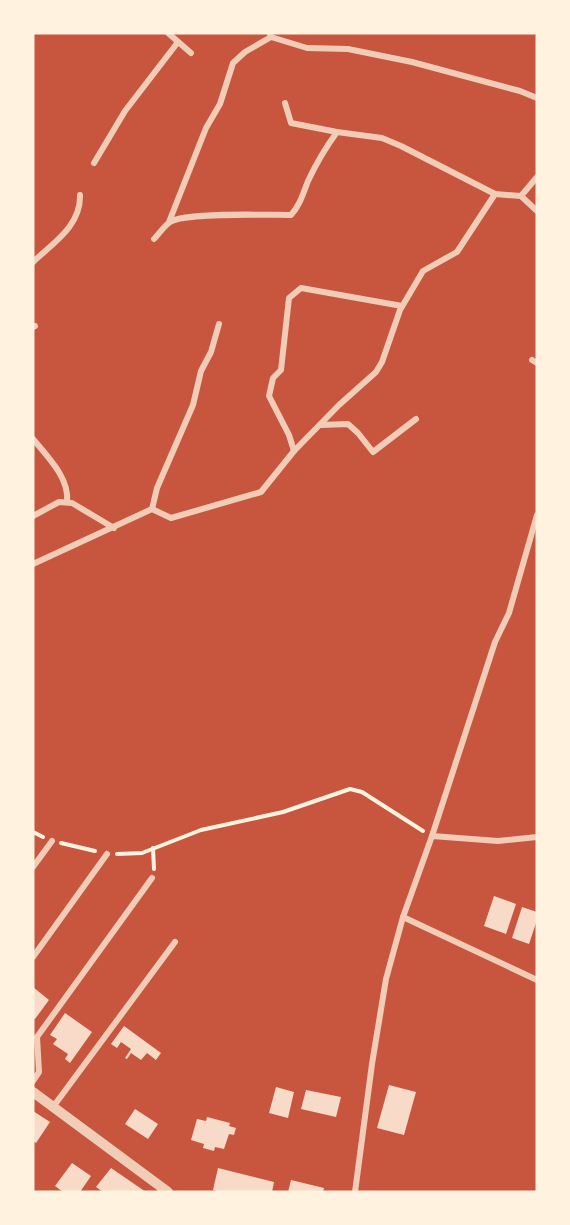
<svg xmlns="http://www.w3.org/2000/svg" width="570" height="1225" font-family="'Roboto Serif',serif">
	<rect width="100%" height="100%" fill="#c8553d"/>
	<!-- building -->
	<g fill="#f7dbc8">
		<polygon points="494,896 516,904 506,934 484,926"/>
		<polygon points="522,907 537,912 537,920 529,944 512,938"/>
		<polygon points="33,987 49,1000 35,1019 33,1018"/>
		<polygon points="65,1013 92,1032 70,1063 65,1059 68,1054 53,1044 57,1039 50,1035"/>
		<polygon points="124,1026 161,1053 156,1060 147,1053 141,1060 131,1053 127,1059 125,1058 131,1049 121,1042 117,1048 111,1044"/>
		<polygon points="389,1085 416,1092 404,1135 377,1128"/>
		<polygon points="276,1087 294,1092 288,1118 269,1113"/>
		<polygon points="306,1090 341,1097 336,1117 301,1109"/>
		<polygon points="135,1109 158,1124 148,1139 125,1124"/>
		<polygon points="33,1111 50,1122 36,1143 33,1141"/>
		<polygon points="207,1117 230,1123 229,1126 236,1128 234,1135 229,1134 224,1149 215,1147 214,1151 203,1148 204,1144 191,1140 197,1119 206,1121"/>
		<polygon points="72,1163 91,1176 80,1192 63,1192 55,1186"/>
		<polygon points="111,1168 146,1192 103,1192 96,1187"/>
		<polygon points="218,1168 274,1182 272,1192 220,1192 213,1190"/>
		<polygon points="291,1180 324,1188 323,1192 288,1192"/>
	</g>
	<g fill="none" stroke-linecap="round" stroke-linejoin="round">
		<!-- path -->
		<g stroke="#fff3e0" stroke-width="4">
			<polyline points="33,832 43,837"/>
			<polyline points="61,843 95,851"/>
			<polyline points="153,848 154,869"/>
			<polyline points="117,854 142,853 201,830 283,812 350,789 362,792 423,831"/>
		</g>
		<!-- minor -->
		<g stroke="#f1ccb7" stroke-width="6">
			<polyline points="168,33 191,53"/>
			<polyline points="271,37 307,48 348,49 412,62 520,91 537,98"/>
			<polyline points="285,103 291,123 337,132"/>
			<polyline points="94,163 125,111 178,42"/>
			<polyline points="521,196 537,177"/>
			<polyline points="169,222 206,128 220,104 233,63 245,52 271,37 270,34"/>
			<path d="M 154,239 C 159,234 164,226 170,222 C 185,212 269,215 291,215 C 300,205 303,194 308,181 C 316,164 326,147 337,132 L 382,138 L 401,146 L 495,194 L 521,196 L 537,211"/>
			<path d="M 33,262 C 53,243 81,226 80,195"/>
			<polyline points="33,327 35,326"/>
			<polyline points="532,360 537,363"/>
			<polyline points="321,425 348,424 358,433 373,452 416,419"/>
			<path d="M 33,439 C 48,457 70,479 67,502"/>
			<polyline points="294,451 289,435 269,396 273,378 281,370 289,298 301,288 402,306"/>
			<polyline points="152,509 157,488 193,405 201,371 211,352 219,324"/>
			<polyline points="33,516 59,502 72,503 114,528"/>
			<polyline points="33,564 152,509 171,518 261,492 294,451 339,405 376,372 382,362 400,310 423,271 457,252 495,194"/>
			<polyline points="432,836 498,841 537,837"/>
			<polyline points="33,867 52,841"/>
			<polyline points="403,917 537,980"/>
			<polyline points="33,957 107,854"/>
			<polyline points="33,1081 39,1072 37,1037 152,878"/>
			<polyline points="53,1107 175,942"/>
			<polyline points="355,1192 372,1064 386,979 403,917 432,836 495,642 509,613 537,515"/>
		</g>
		<!-- tertiary -->
		<polyline stroke="#f1ccb7" stroke-width="10" points="33,1092 168,1192"/>
	</g>
	<!-- border -->
	<rect width="570" height="1225" fill="none" stroke="#fff3e0" stroke-width="69"/>
</svg>
